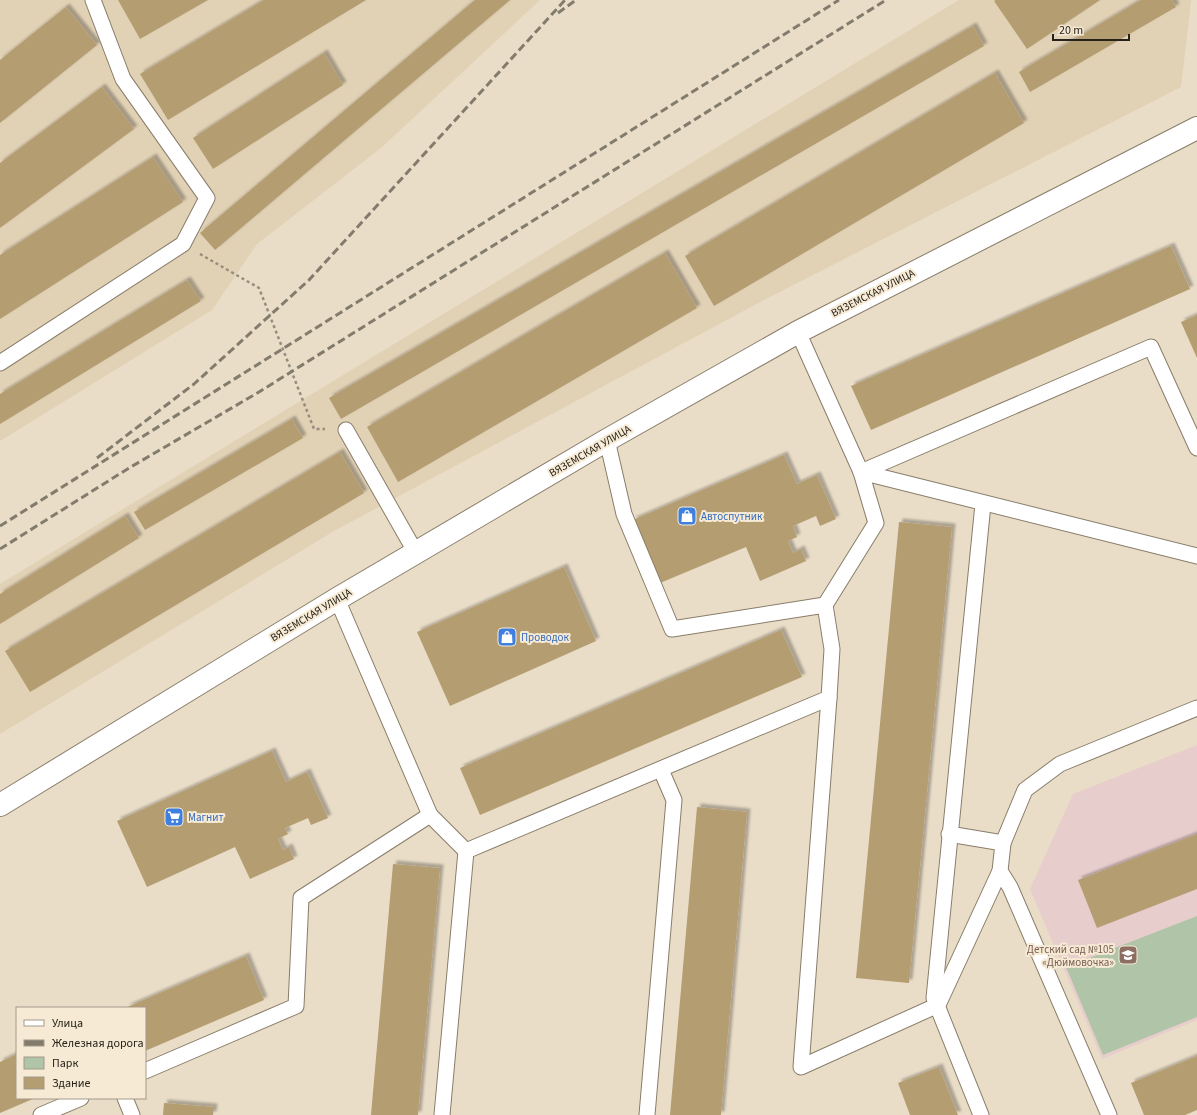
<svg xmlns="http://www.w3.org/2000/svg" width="1197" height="1115" font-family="'Source Sans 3',sans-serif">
	<defs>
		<filter id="shadow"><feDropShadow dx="3.5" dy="-3.5" stdDeviation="1" flood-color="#0004"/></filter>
	</defs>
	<rect width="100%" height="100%" fill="#e9ddc7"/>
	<!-- built -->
	<g fill="#e1d1b5">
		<polygon points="0,0 540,0 381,148 257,244 212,310 0,441"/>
		<polygon points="959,0 1193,0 1191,1 1181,87 762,301 334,531 0,734 0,584"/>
	</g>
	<!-- education -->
	<polygon fill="#e8cdcd" points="1197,745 1197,1020 1102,1059 1030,889 1073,794"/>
	<!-- green -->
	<polygon fill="#b0c5a7" points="1197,916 1197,1017 1103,1055 1066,967"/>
	<!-- building -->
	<g fill="#b59d72" filter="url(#shadow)">
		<polygon points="118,0 208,0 140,39"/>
		<polygon points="264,0 366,0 168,120 140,74"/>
		<polygon points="475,0 510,0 215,250 200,233"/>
		<polygon points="996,0 1100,0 1027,49 994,1"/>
		<polygon points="1141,0 1172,0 1176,7 1030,92 1019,72"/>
		<polygon points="66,7 97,45 0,123 0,60"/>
		<polygon points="973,26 984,46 341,419 329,398"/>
		<polygon points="324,53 343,85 213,169 193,138"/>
		<polygon points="995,73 1024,123 714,306 685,256"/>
		<polygon points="102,87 134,129 0,228 0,163"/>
		<polygon points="153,157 183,202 0,319 0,255"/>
		<polygon points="1171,246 1190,289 871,430 851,386"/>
		<polygon points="665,253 697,308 398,482 367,427"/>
		<polygon points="187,280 201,301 0,424 0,394"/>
		<polygon points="1197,315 1197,358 1181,322"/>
		<polygon points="292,419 303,438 145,530 134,512"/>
		<polygon points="340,452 364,493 30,692 5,651"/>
		<polygon points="784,455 797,484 817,475 836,519 820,526 816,516 793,526 797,537 788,541 793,553 801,549 806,561 760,581 746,547 660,583 633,520"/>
		<polygon points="125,516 139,538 0,624 0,594"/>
		<polygon points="899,522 952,527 909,983 856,978"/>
		<polygon points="564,567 596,641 450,706 417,632"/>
		<polygon points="781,630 802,677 480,815 460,768"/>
		<polygon points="272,751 286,782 307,772 328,818 311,825 308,818 285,828 288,834 278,839 283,850 289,847 294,859 250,879 235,847 147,887 117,821"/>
		<polygon points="697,807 747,812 721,1115 670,1115"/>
		<polygon points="1197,834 1197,889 1097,928 1078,880"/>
		<polygon points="393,864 440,868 418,1115 371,1115"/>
		<polygon points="246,956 264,1000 145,1051 145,1008 125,1008"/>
		<polygon points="17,1054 17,1098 35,1098 0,1113 0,1062"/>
		<polygon points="1197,1056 1197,1110 1185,1115 1144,1115 1131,1083"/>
		<polygon points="939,1067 958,1115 910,1115 898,1083"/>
		<polygon points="164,1103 214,1107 213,1115 163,1115"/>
	</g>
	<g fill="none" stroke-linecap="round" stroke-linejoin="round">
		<!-- lane casing -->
		<g stroke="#897d6a" stroke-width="17">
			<g id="lane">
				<polyline points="798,332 861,472 876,523 825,605"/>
				<polyline points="0,363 183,244 207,198 123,79 93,0"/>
				<polyline points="346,430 416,553"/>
				<polyline points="861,472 1151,347 1197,448"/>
				<polyline points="861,472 1197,556"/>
				<polyline points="337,599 430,815"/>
				<polyline points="829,698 801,1067 938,1005 1000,871"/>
				<polyline points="949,834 1003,843 1000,871 1010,887 1109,1115"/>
				<polyline points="1003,843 1025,790 1060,764 1197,708"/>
				<polyline points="145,1071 296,1006 301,898 430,815 466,851 829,698 832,649 825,605 672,629 624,514 607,440"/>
				<polyline points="125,1098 132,1115"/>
				<polyline points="41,1115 81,1098"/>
				<polyline points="442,1115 466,851"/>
				<polyline points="647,1115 674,800 661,770"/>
				<polyline points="981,1115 934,998 983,504"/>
			</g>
		</g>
		<!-- secondary casing -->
		<g stroke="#897d6a" stroke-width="24">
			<polyline id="secondary" points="0,805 337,599 607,440 798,332 1197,128"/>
		</g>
		<!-- path -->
		<polyline stroke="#958d7d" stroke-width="2.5" stroke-dasharray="3 3" stroke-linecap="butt" points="200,254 259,288 314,429 325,429"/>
		<!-- lane -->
		<use href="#lane" stroke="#fff" stroke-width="15"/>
		<!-- secondary -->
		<use href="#secondary" stroke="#fff" stroke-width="22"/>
		<!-- rail -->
		<g stroke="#837c6d" stroke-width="3" stroke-dasharray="8 4" stroke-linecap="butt">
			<polyline points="558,13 576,0"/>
			<polyline points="97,458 194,384 309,280 565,0"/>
			<polyline points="0,526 839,0"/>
			<polyline points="0,549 129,468 259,392 886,0"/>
		</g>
	</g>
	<!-- icons -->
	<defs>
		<g id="shop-square" transform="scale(1)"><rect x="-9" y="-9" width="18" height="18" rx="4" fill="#3f7fe0" stroke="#f6ead4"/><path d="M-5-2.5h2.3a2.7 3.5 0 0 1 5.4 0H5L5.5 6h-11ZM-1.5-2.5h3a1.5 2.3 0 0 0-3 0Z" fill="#fff"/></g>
		<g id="supermarket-square" transform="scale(1)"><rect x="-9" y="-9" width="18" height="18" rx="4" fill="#3f7fe0" stroke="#f6ead4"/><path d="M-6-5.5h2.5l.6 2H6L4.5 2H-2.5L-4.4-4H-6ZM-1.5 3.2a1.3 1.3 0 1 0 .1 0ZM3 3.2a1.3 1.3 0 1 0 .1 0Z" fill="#fff"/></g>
		<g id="school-square" transform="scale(1)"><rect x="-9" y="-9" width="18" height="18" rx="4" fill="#8d6e63" stroke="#f6ead4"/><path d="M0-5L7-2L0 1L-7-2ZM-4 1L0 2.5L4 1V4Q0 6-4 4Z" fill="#fff"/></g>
	</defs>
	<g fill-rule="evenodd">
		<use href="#shop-square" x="687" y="516"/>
		<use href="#shop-square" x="507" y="637"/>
		<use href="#supermarket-square" x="174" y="817"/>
		<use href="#school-square" x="1128" y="955"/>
	</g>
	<g text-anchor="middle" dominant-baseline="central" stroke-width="4" stroke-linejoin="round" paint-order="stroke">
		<!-- street labels -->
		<g font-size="11" fill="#26221a" stroke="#f6ead4">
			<text transform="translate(873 293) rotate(-27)">ВЯЗЕМСКАЯ УЛИЦА</text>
			<text transform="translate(590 451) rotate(-30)">ВЯЗЕМСКАЯ УЛИЦА</text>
			<text transform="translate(311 615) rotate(-31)">ВЯЗЕМСКАЯ УЛИЦА</text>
		</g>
		<!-- shop labels -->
		<g font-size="11" fill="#366cbe" stroke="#f6ead4" text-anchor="start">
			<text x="701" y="516">Автоспутник</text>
			<text x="521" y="637">Проводок</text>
			<text x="188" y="817">Магнит</text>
		</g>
		<!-- education labels -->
		<g font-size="11" fill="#785e54" stroke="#f6ead4" text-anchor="end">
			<text x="1114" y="949">Детский сад №105<tspan x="1114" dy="13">«Дюймовочка»</tspan></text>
		</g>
	</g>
	<!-- legend -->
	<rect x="16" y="1007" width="130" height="92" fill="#f6ead4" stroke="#a39a8a"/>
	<rect x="24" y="1020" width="20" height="6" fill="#ffffff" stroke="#a39a8a"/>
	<text x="52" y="1027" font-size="12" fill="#26221a">Улица</text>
	<rect x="24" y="1040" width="20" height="6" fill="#837c6d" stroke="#a39a8a"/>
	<text x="52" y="1047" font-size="12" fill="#26221a">Железная дорога</text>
	<rect x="24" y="1057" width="20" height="12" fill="#b0c5a7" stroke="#a39a8a"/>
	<text x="52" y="1067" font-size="12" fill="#26221a">Парк</text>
	<rect x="24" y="1077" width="20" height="12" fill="#b59d72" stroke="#a39a8a"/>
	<text x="52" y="1087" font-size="12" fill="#26221a">Здание</text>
	<!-- scale -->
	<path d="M1053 34v6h76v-6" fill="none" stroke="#26221a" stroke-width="2"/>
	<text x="1059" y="34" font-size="12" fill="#26221a" stroke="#f6ead4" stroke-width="3" paint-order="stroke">20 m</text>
</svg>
